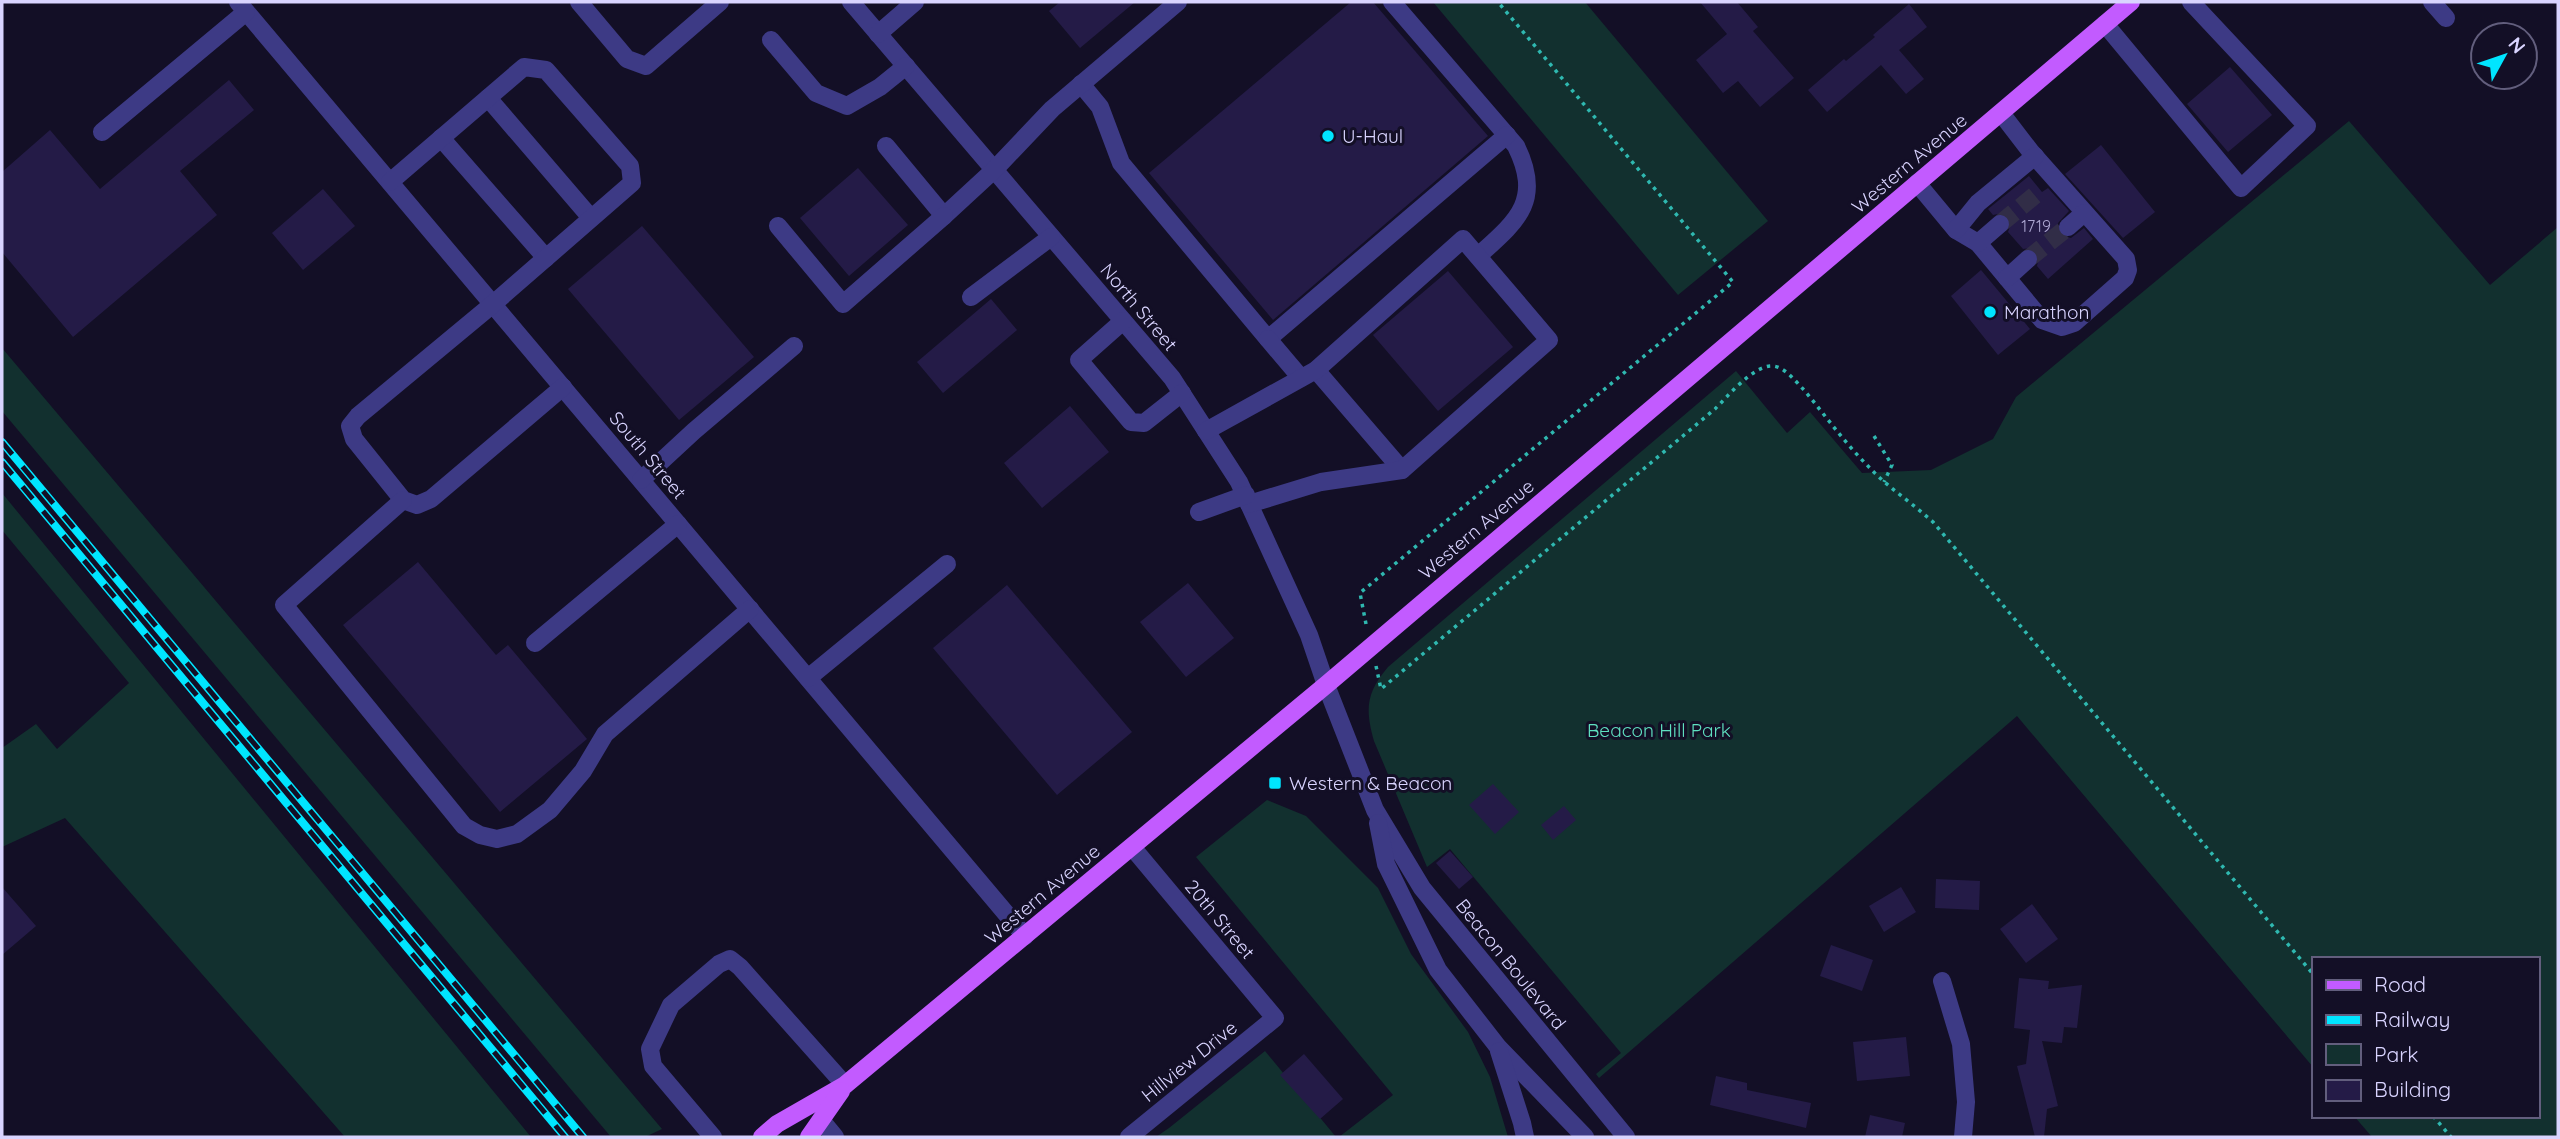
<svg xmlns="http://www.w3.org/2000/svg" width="2560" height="1139" font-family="Quicksand,sans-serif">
	<rect width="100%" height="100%" fill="#130f26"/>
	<!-- green -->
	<g fill="#12302f">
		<polygon points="1433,2 1585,2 1768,221 1678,295"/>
		<path d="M 2349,121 L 2490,285 L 2558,227 L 2558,1137 L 2372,1137 L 2354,1116 L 2537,1116 L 2537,959 L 2313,959 L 2313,1067 L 2017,716 L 1599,1078 L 1596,1074 L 1621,1053 L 1450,849 L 1427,867 L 1374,741 C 1365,709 1366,693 1388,667 L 1736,371 L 1787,433 L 1810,412 L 1862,473 L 1931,470 L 1993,439 L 2016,397 Z"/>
		<polygon points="2,348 662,1129 645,1137 611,1137 2,411"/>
		<polygon points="2,493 531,1137 345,1137 65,818 2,847 2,748 36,724 57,749 129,683 2,530"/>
		<polygon points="1267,800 1306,816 1378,888 1411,954 1468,1032 1490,1077 1508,1137 1339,1137 1393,1095 1196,857"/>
		<polygon points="1265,1051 1336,1137 1156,1137 1169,1128"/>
	</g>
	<!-- building -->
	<g fill="#241b47">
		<polygon points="1060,2 1135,2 1080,48 1049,11"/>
		<polygon points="1351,2 1373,2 1488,136 1273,320 1149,173"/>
		<polygon points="1700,2 1737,2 1758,27 1753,31 1794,78 1760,107 1738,81 1723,93 1696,60 1727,34"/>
		<polygon points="1909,4 1927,27 1899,50 1924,79 1906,94 1881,65 1827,112 1808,90 1844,59 1846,61 1875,37 1873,35"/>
		<polygon points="2230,67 2272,115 2228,152 2187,104"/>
		<polygon points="229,80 254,110 180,171 217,215 73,337 2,252 2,172 50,130 100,189"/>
		<polygon points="2101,145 2155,212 2123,238 2065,174"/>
		<polygon points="858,168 908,225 849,276 800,218"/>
		<polygon points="2029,176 2042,192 2048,188 2069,211 2058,223 2057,230 2060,235 2071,238 2084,228 2093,239 2048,279 2037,266 2039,257 2037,252 2031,248 2023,249 2008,232 2011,223 2008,216 2003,213 1993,215 1988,209"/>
		<polygon points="323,189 355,226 303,270 272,233"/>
		<polygon points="642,226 754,357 679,420 568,289"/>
		<polygon points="1981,270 2030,329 1998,355 1951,296"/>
		<polygon points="1448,271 1513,347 1438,411 1373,335"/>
		<polygon points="991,299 1017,330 943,393 917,362"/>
		<polygon points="1070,406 1109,452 1042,508 1004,463"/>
		<polygon points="418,562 496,655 508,645 587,739 500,812 343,625"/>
		<polygon points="1188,583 1234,638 1186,677 1140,622"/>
		<polygon points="1007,585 1132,732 1057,795 933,648"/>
		<polygon points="1493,784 1519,812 1495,834 1469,805"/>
		<polygon points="1564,806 1576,820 1553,840 1541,825"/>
		<polygon points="1450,851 1473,877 1459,889 1436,863"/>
		<polygon points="1936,879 1980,881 1979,910 1935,908"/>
		<polygon points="2,887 36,926 2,955"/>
		<polygon points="1901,887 1916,912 1884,932 1869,906"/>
		<polygon points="2032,904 2058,939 2026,963 2000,929"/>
		<polygon points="1831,945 1873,960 1862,991 1820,976"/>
		<polygon points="2019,978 2049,981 2048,989 2082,985 2077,1028 2064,1027 2062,1043 2042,1041 2058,1106 2047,1109 2044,1137 2035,1137 2017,1066 2026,1064 2030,1030 2014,1028"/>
		<polygon points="1906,1037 1910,1076 1857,1081 1853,1042"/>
		<polygon points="1304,1054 1343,1099 1320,1119 1280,1075"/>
		<polygon points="1716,1076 1747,1083 1747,1090 1811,1103 1806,1128 1710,1105"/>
		<polygon points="1870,1115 1905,1123 1902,1137 1865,1137"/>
	</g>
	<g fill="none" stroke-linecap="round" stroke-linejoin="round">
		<!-- minor-tunnel -->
		<g stroke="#312d47" stroke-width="18" stroke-dasharray="18 9" stroke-linecap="butt">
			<polyline points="2000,224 2040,191"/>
			<polyline points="2028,259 2068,227"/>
		</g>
		<!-- path -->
		<g stroke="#2fb8b0" stroke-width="3.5" stroke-dasharray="3.5 5" stroke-linecap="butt">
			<polyline points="1874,436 1892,465 1884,482"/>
			<polyline points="1366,624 1360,593 1733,282 1498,2"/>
			<path d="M 1376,666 L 1381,689 L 1715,409 C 1728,396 1751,368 1770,366 C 1784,365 1795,381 1804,390 C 1825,415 1844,442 1867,465 C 1886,486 1911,502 1933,522 L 2313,974"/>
			<polyline points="2433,1116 2451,1137"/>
		</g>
		<!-- minor -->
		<g stroke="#3d3a85" stroke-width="18">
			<polyline points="238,2 1025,936"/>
			<polyline points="579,2 627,59 646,66 720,2"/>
			<polyline points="851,2 1172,378 1239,482 1309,635 1326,685 1375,810 1422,888 1626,1137"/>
			<path d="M 1392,2 L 1516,146 C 1543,201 1517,221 1478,256"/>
			<polyline points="2432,2 2446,18"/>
			<polyline points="2105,24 2241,188 2307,126 2191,2"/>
			<polyline points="878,34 915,2"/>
			<polyline points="771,40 816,93 847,106 880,87 906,66"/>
			<polyline points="1081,84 1100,107 1121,163 1268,339 1507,135"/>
			<polyline points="488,98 591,218"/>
			<polyline points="102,132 246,12"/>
			<polyline points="441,138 546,258"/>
			<polyline points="886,146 944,216 995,169 1052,109 1178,2"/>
			<polyline points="390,182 524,67 546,70 630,166 632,183 493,304 358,416 350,426 354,439 403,500 417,505 431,499 563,387"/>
			<polyline points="1917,183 1956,230 1978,243 2042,320 2062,327 2074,323 2125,278 2128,270 2126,259 2031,152 2001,113"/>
			<polyline points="778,226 843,304 944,216"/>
			<polyline points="2068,227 2084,213"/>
			<polyline points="1956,230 1978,203 2035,156"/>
			<polyline points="1978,243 2000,224"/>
			<polyline points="2007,278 2028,259"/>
			<polyline points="971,297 1051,237"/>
			<polyline points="1123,321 1079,360 1131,422 1144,423 1182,393"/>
			<polyline points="1268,339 1301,378"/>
			<polyline points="1316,370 1402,470"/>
			<polyline points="1206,431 1316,370 1463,239 1549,340 1402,470 1321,482 1249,504"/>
			<polyline points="641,480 694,431 794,346"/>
			<polyline points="403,500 284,605 464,826 480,835 497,839 517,834 550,810 583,771 605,734 750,609"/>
			<polyline points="1199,512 1246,495"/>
			<polyline points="535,643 678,524"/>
			<polyline points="808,678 947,564"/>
			<polyline points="1378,823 1386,864 1438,970 1498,1047 1585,1137"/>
			<polyline points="1942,981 1961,1044 1966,1102 1963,1137"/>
			<polyline points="1499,1051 1522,1123 1525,1137"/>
			<polyline points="821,1120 835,1137"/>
			<polyline points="713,1137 653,1066 650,1049 671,1005 719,964 730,959 740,967 845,1085"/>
			<polyline points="1129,1137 1275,1018 1132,847"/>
		</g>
		<!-- major -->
		<g stroke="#c25bff" stroke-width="18">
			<polyline points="762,1137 777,1124 845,1085 1326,685 2131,2"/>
			<polyline points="809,1137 841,1091"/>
		</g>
		<!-- rail casing -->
		<g stroke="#00e5ff" stroke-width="8">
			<g id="rail">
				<polyline points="2,442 583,1137"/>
				<polyline points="2,462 565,1137"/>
			</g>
		</g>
		<!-- rail -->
		<use href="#rail" stroke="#130f26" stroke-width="5" stroke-dasharray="16" stroke-linecap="butt"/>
	</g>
	<!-- markers -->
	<g fill="#00e5ff" stroke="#130f26" stroke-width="2.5">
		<circle cx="1328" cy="136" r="7"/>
		<circle cx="1990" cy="312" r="7"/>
		<rect x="1268" y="776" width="14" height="14" rx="3.5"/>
	</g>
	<g text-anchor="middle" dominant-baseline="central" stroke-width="6" stroke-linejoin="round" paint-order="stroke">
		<!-- number labels -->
		<g font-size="16" fill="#aca6d1">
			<text x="2036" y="226">1719</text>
		</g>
		<!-- poi labels -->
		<g font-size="19" fill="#d9d4ff" stroke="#130f26" text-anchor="start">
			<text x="1342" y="136">U-Haul</text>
			<text x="2004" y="312">Marathon</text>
			<text x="1289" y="783">Western &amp; Beacon</text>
		</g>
		<!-- street labels -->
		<g font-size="19" fill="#d9d4ff" stroke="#130f26">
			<text transform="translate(1909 163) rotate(-40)">Western Avenue</text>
			<text transform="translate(1139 307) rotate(50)">North Street</text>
			<text transform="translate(648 455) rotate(50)">South Street</text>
			<text transform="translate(1476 529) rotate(-40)">Western Avenue</text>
			<text transform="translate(1042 894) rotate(-40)">Western Avenue</text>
			<text transform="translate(1220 919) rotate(50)">20th Street</text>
			<text transform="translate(1511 964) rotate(51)">Beacon Boulevard</text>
			<text transform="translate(1189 1061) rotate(-39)">Hillview Drive</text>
		</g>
		<!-- park labels -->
		<g font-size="19" fill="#5fe0c0" stroke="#130f26">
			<text x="1659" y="730">Beacon Hill Park</text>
		</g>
	</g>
	<!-- border -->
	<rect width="2560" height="1139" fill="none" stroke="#d9d4ff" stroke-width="7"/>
	<!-- legend -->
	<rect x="2312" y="957" width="228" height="161" fill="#130f26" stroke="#625e7d" stroke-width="2"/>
	<rect x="2326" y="980" width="35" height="10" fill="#c25bff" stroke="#625e7d" stroke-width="2"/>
	<text x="2374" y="992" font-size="21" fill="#d9d4ff">Road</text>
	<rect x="2326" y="1015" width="35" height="10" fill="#00e5ff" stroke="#625e7d" stroke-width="2"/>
	<text x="2374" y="1027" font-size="21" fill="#d9d4ff">Railway</text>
	<rect x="2326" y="1044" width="35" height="21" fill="#12302f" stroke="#625e7d" stroke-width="2"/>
	<text x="2374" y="1062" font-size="21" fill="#d9d4ff">Park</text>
	<rect x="2326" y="1080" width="35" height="21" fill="#241b47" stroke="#625e7d" stroke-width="2"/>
	<text x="2374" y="1097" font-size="21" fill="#d9d4ff">Building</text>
	<!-- north arrow -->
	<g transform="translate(2504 56) rotate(50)"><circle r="33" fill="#130f26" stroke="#625e7d" stroke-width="2"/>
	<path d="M0-5L12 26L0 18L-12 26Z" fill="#00e5ff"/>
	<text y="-10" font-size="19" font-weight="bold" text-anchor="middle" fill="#d9d4ff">N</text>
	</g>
</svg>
